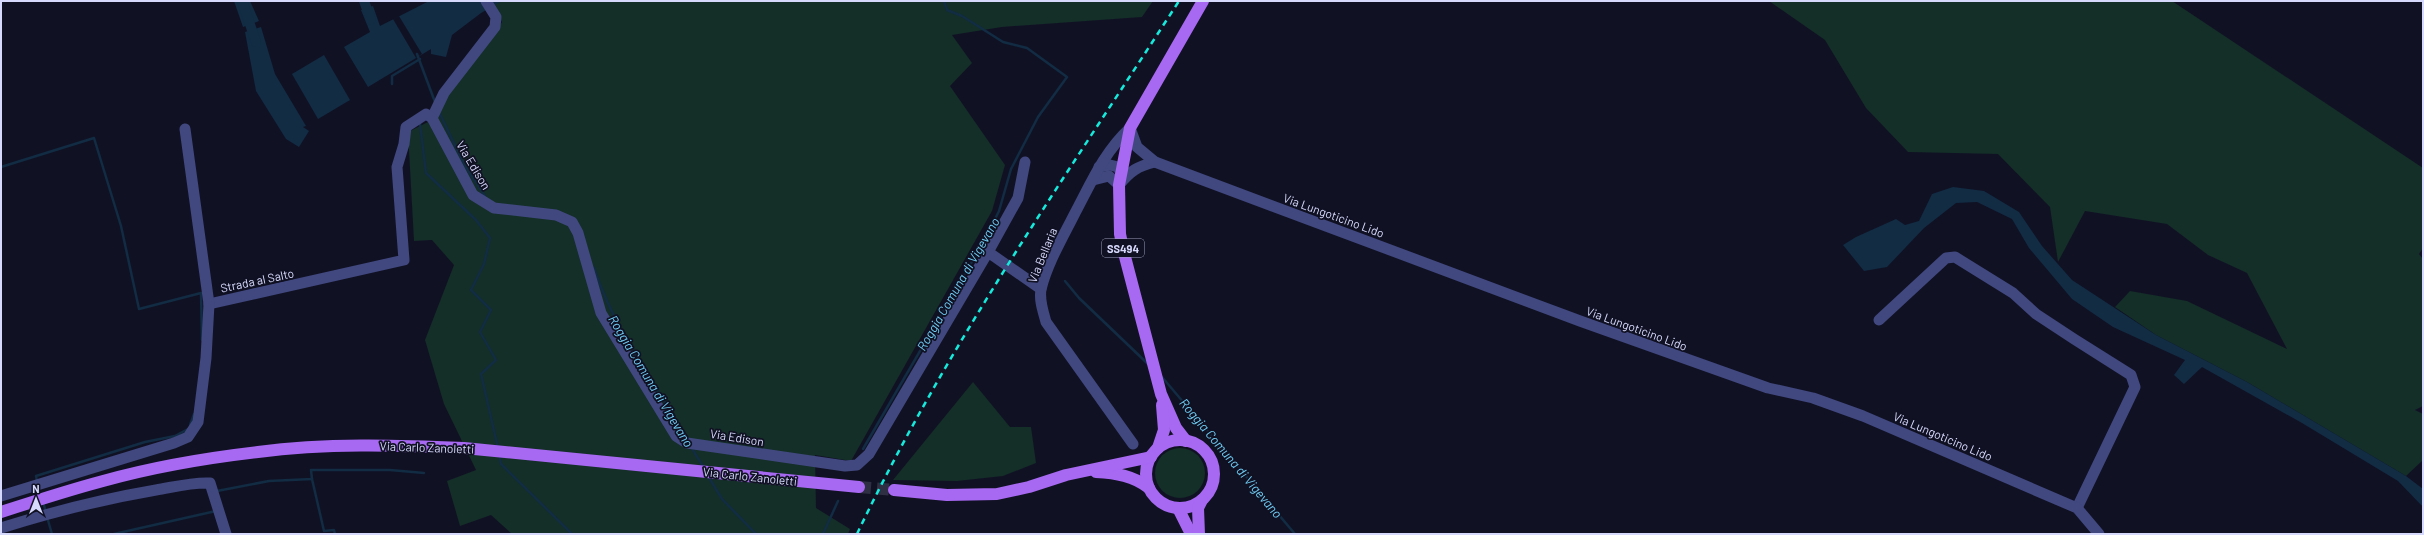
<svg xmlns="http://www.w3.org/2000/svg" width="2424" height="535" font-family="Barlow,sans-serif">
	<rect width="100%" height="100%" fill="#111124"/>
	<!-- green -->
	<g fill="#142e28">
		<polygon points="490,1 1153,1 1142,17 1002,27 952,35 972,63 950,86 1005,165 992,211 851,461 815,455 816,508 850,529 848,534 512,534 491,515 460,526 447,481 476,470 444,404 425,340 454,265 432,240 414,241 408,132 438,117 447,97 502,22"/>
		<polygon points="1769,1 2172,1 2423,168 2423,248 2419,254 2423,259 2423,406 2415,410 2423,414 2423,460 2406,476 2247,382 2156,335 2115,307 2130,291 2187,301 2287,349 2247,273 2208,255 2167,224 2085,211 2058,262 2050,207 1998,154 1908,152 1866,108 1825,40"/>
		<polygon points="973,382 1010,427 1031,427 1036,463 1003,476 957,481 893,480"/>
		<circle cx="1180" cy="473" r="25"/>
	</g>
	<!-- water -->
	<g fill="#112c43">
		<polygon points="234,1 250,1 259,21 243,27"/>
		<polygon points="429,1 502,1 481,13 452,35 446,57 431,54 431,49 368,87 344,47 370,32 361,10 373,6 380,26"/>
		<polygon points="261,27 275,74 306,126 303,127 309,131 299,147 286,139 256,91 245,32"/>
		<polygon points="324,55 350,100 318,119 292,74"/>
		<polygon points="1953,187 1984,191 2019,212 2042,246 2072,280 2156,335 2247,382 2406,476 2423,489 2423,507 2398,481 2302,423 2202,367 2184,384 2174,375 2185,360 2113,327 2072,299 2029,248 2012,219 1977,202 1956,203 1924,228 1887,267 1864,271 1843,245 1856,237 1896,219 1905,225 1919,221 1932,194"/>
	</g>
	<!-- pier -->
	<polygon fill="#111124" points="399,16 422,54 416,58 393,19"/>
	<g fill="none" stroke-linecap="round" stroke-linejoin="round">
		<!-- stream -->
		<g stroke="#112c43" stroke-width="2.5">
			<polyline points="417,54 435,102"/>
			<polyline points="392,84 392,76 420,59"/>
			<polyline points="439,112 465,166 485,196"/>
			<polyline points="420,124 426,173 476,220 490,238 484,264 471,290 491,310 480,332 496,360 481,374 498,448"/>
			<polyline points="1,167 94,138 121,226 139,309 201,293 202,340"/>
			<path d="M 594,268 C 615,331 653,381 686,437"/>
			<polyline points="1065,281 1079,298 1148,364"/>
			<polyline points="1162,377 1295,534"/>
			<polyline points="190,425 194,414"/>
			<polyline points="691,447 704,468"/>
			<polyline points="863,449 984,241 999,211 1011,169 1038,117 1067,77 1027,48 1003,42 962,16 947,10 944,1"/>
			<polyline points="499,454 501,464 572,534"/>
			<polyline points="708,476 722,499 756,534"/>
			<polyline points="312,479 324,531 334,530 335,534"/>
			<polyline points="37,481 36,476 145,442 175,436 188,429"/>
			<polyline points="217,491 269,481 312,479 311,470 390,470 424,473"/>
			<polyline points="43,502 46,512"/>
			<polyline points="47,517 52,534"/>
			<polyline points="114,534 216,511"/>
			<polyline points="823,534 838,501"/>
		</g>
		<!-- canal -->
		<g stroke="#112c43" stroke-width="10">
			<polyline points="242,1 256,42"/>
			<polyline points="364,1 371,20"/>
		</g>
		<!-- major-tunnel -->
		<polyline stroke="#2f2f44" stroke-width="12" stroke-dasharray="12 6" stroke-linecap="butt" points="859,487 894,490"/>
		<!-- minor -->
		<g stroke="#40487f" stroke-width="11">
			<polyline points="432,118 444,93 495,27 496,17 486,1"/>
			<polyline points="1099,167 1110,165 1118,167 1121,173"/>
			<path d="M 1093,180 L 1109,176 L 1119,185 C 1130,171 1138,166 1155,162"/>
			<polyline points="988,252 1018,198 1025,162"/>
			<polyline points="209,304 404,260 397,167 404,144 406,127 426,114 432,118 473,195 494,208 556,215 572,222 578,233 601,313 676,436 687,443 845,466 857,465 869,454 988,252 1041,289"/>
			<polyline points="1879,320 1946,258 1955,257 2013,293 2036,314 2074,339 2131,375 2135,387 2077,508"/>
			<path d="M 1133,444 L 1046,322 C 1043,311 1039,300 1041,289 C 1048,262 1063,237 1075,213 C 1091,183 1104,152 1130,128 L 1137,147 L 1155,162 L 1580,321 L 1768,388 L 1813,398 L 1863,416 L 2077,508 L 2099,534"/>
			<polyline points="1,496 174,443 188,437 198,422 206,358 209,304 185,129"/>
			<path d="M 1,528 C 52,512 103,499 156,490 C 174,487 192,482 210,483 L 226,534"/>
		</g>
		<!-- major -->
		<g stroke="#a768f2" stroke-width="12">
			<circle cx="1180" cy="474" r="34"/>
			<polyline points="1186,441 1176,428 1161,394 1124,253 1120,234 1119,185 1130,128 1203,1"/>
			<polyline points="1158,448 1164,430 1162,405"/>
			<path d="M 1096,472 C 1116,473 1134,476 1149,488"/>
			<polyline points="894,490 947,495 997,494 1029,487 1066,475 1151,457"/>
			<polyline points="1178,508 1191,534"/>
			<path d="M 1,512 C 35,501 69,490 103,481 C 153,467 206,458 258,452 C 326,443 396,445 464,448 L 859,487"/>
			<polyline points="1199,534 1198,508 1202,500"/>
		</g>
		<!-- rail -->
		<path stroke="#14ebdc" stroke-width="2.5" stroke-dasharray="6 5" stroke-linecap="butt" d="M 857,534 C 947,345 1066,176 1179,1"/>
	</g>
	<g text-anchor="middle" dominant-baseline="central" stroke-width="3.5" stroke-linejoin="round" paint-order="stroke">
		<!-- shield labels -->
		<rect fill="#111124" stroke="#9c9dbb" stroke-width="1" x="1102" y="239" width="42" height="18" rx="3"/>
		<g font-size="11" font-weight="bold" fill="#d7d9fc">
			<text x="1123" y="248">SS494</text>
		</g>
		<!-- street labels -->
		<g font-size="12" fill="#d7d9fc" stroke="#111124">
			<text transform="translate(474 165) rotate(59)">Via Edison</text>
			<text transform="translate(1334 215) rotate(20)">Via Lungoticino Lido</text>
			<text transform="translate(1042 255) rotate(-68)">Via Bellaria</text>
			<text transform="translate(257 280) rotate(-12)">Strada al Salto</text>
			<text transform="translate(1637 328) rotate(20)">Via Lungoticino Lido</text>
			<text transform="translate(1943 436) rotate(23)">Via Lungoticino Lido</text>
			<text transform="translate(737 437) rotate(9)">Via Edison</text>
			<text transform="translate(427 447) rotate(2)">Via Carlo Zanoletti</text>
			<text transform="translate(750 476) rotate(6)">Via Carlo Zanoletti</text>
		</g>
		<!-- water labels -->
		<g font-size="13" font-style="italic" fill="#6eccf3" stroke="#111124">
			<text transform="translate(958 284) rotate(-60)">Roggia Comuna di Vigevano</text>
			<text transform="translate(651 381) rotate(59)">Roggia Comuna di Vigevano</text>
			<text transform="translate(1231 458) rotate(50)">Roggia Comuna di Vigevano</text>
		</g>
	</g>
	<!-- border -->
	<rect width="2424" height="535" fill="none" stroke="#d7d9fc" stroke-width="4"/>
	<!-- north arrow -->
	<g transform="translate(36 499)" stroke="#111124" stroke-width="3" paint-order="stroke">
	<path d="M0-3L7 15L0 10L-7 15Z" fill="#d7d9fc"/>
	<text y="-6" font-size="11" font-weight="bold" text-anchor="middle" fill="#d7d9fc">N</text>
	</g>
</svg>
